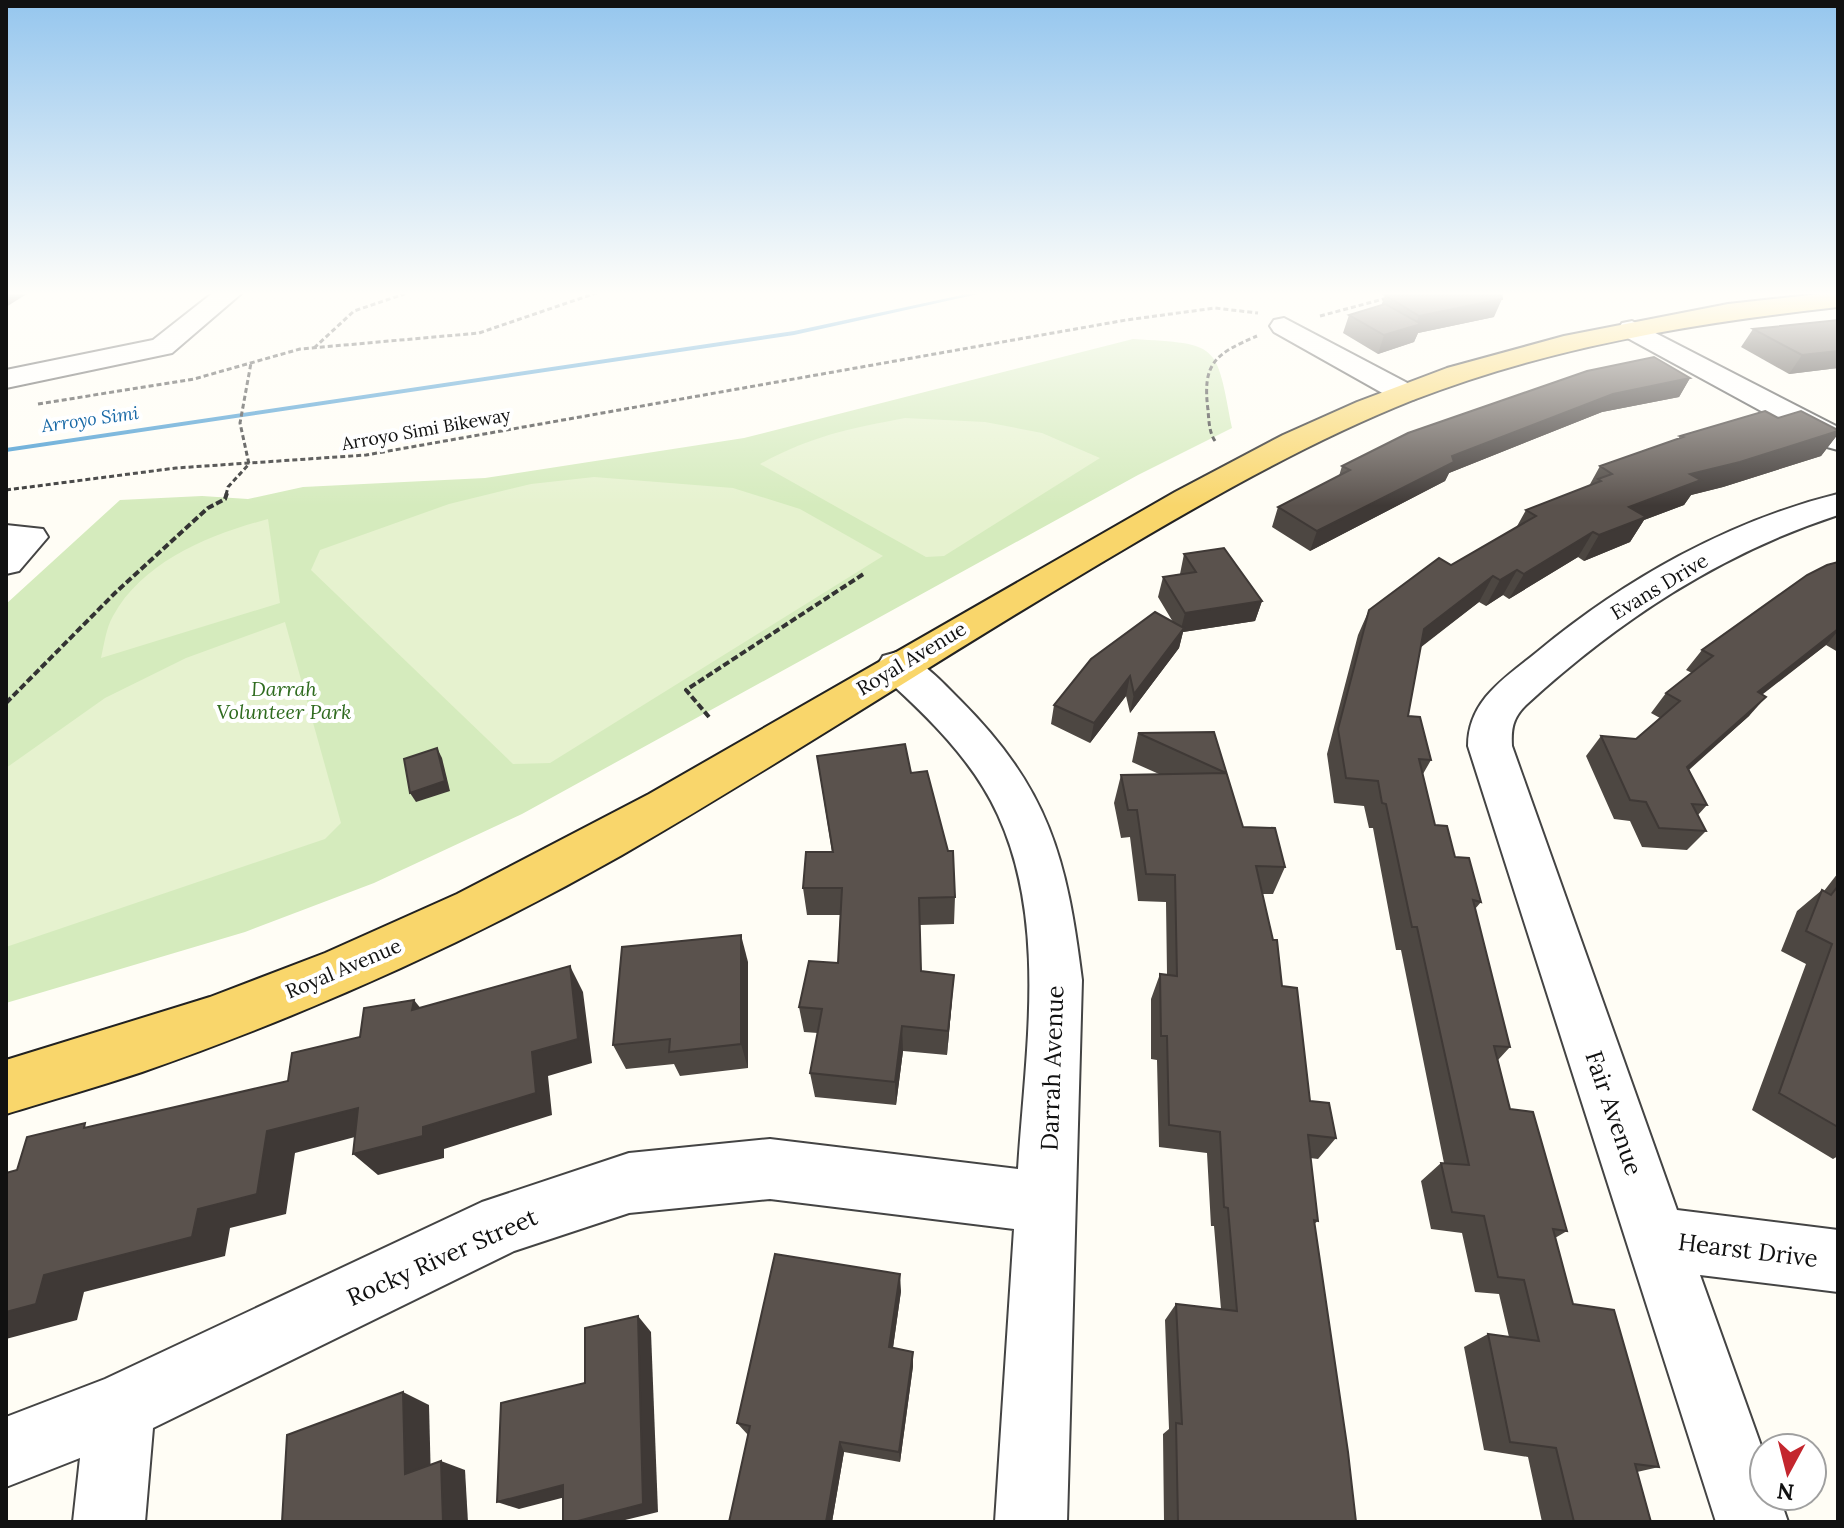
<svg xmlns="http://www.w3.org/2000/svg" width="1844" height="1528" font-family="Lora,serif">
	<rect width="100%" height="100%" fill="#fffdf5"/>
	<!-- green -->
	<path fill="#d5ebbd" d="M 1133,339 C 1220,344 1216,343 1232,428 L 1138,475 L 522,814 L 374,883 L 245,932 L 6,1003 L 6,604 L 120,500 L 202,496 L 248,499 L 303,487 L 485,478 L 744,438 Z"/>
	<!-- pitch -->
	<g fill="#e6f2cf">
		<path d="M 905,418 L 985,422 L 1042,433 L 1100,458 L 944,556 L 926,557 L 760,464 C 811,436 848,429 905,418 Z"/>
		<polygon points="594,477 733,488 800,509 883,556 550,763 513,764 311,570 320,550 449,504 531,484"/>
		<path d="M 268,519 L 280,603 L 101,658 C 104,645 106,628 113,616 C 143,561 211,534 268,519 Z"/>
		<polygon points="285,622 341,823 325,839 6,947 6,768 105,698 186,658"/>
	</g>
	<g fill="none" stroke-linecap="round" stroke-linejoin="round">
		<!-- stream -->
		<polygon fill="#3f96cf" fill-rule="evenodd" points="976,292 987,292 794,335 6,452 6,448 794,331"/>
		<!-- minor casing -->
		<g stroke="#444" stroke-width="4">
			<g id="minor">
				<polygon points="214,292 243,292 172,353 6,388 6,370 153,340"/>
				<polygon points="1284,318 1415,387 1419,393 1415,399 1404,402 1393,399 1274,332 1270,326 1274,320"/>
				<polygon points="1632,321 1838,427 1838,450 1827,447 1622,335 1618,329 1622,323"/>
				<path d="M 1838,494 L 1838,515 C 1719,554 1618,621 1526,705 C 1513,718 1511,728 1512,746 L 1677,1210 L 1838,1230 L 1838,1292 L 1700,1275 L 1764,1454 L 1764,1496 L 1779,1496 L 1788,1522 L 1716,1522 L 1468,746 C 1468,700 1505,678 1537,652 C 1624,580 1728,521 1838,494 Z"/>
				<polygon points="6,525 43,529 48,537 19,571 6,574"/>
				<path d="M 897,652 C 922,659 942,682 960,700 C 1049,789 1067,858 1082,980 L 1067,1522 L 995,1522 L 1014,1229 L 770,1199 L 629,1213 L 514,1251 L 153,1428 L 145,1522 L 73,1522 L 80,1458 L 6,1487 L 6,1417 L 105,1379 L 482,1202 L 629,1153 L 770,1139 L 1018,1169 C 1025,1054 1048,924 998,815 C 973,760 927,716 883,676 L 877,666 L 883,656 Z"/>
			</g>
		</g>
		<!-- major casing -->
		<g stroke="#222" stroke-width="4">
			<path id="major" d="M 1838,292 L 1838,307 C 1693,323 1549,347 1413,400 C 1303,444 1200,504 1099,564 C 939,659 783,762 622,855 C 469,942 308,1014 142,1072 C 97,1087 51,1100 6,1114 L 6,1060 L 210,997 L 325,953 L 457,894 L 649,794 L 1175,492 L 1283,435 L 1357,402 L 1447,368 L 1564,336 L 1728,304 Z"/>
		</g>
		<!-- path-far1 -->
		<g stroke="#333" stroke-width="3" stroke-dasharray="5 3" stroke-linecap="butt">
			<polyline points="1320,316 1387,298"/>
			<polyline points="314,348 354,311 410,292"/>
			<polyline points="38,404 194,379 300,349 479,333 599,292"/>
			<path d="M 1215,441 C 1209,432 1209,421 1208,410 C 1202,363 1215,354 1257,336"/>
			<polyline points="6,490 176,468 366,455 1126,320 1215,308 1258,313"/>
			<polyline points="226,495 228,487 249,464 240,423 251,363"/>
		</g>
		<!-- path -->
		<g stroke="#333" stroke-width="4" stroke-dasharray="7 3" stroke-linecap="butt">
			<polyline points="6,703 115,593 208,508 225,499 227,493"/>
			<polyline points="709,717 686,690 865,573"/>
		</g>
		<!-- minor -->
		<use href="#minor" fill="#fff" fill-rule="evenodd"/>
		<!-- major -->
		<use href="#major" fill="#f9d66b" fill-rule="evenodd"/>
	</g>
	<!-- wall -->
	<g fill="#4d4742">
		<polygon points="1385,295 1494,317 1418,333 1414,342 1378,354 1343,333 1349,315 1381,306"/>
		<polygon points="1838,320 1838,368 1789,374 1741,347 1753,329"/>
		<polygon points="1690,378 1679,397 1602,412 1449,473 1445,481 1310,551 1272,527 1278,507 1339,476 1342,466"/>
		<polygon points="1778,418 1838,430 1838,434 1821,456 1723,487 1691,495 1684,505 1644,520 1630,542 1584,561 1578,557 1509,599 1503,595 1486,606 1479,602 1420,647 1408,716 1431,760 1423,774 1435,825 1481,902 1475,909 1510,1047 1498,1060 1510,1109 1567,1231 1555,1238 1573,1304 1659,1467 1637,1472 1651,1522 1542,1522 1528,1457 1484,1450 1464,1347 1488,1334 1509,1337 1499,1294 1475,1292 1462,1233 1431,1229 1421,1181 1441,1163 1444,1163 1401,950 1396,950 1373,828 1369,828 1364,806 1334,803 1327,754 1358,635 1369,610 1451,565 1516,528 1526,510 1589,486 1600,466 1678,439 1680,436"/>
		<polygon points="1184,554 1262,601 1255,621 1183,632 1179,648 1130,713 1126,696 1090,743 1051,724 1054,705 1173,622 1158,597 1163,577 1180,574"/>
		<polygon points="1838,562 1838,652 1826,645 1762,694 1749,716 1689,770 1707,805 1698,815 1706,831 1687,850 1642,847 1630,821 1614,819 1586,756 1601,736 1636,739 1660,718 1651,713 1666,693 1692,673 1686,670 1702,650"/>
		<polygon points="1214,732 1243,827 1285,867 1273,894 1262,894 1282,986 1310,1101 1336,1138 1318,1159 1310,1158 1318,1221 1314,1224 1356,1522 1164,1522 1163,1434 1169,1429 1165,1320 1176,1304 1221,1309 1214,1226 1211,1226 1207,1153 1159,1147 1157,1060 1151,1059 1151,999 1160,974 1167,974 1166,902 1138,901 1130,837 1121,838 1114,803 1121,775 1159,774 1132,762 1138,733"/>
		<polygon points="817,756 911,773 955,897 954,924 920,925 921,971 952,1000 947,1055 903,1051 896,1105 815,1097 810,1073 818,1033 804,1032 799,1007 838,963 840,915 807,915 803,888 832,852"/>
		<polygon points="1838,873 1838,1156 1833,1159 1752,1110 1806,964 1781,951 1797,911 1822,890 1824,891"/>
		<polygon points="748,962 748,1068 680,1076 674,1064 626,1069 613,1045"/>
		<polygon points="901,1291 893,1348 913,1366 900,1462 844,1452 832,1522 729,1522 748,1435 737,1423"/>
	</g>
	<!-- shaded-wall -->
	<g fill="#3f3936">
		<polygon points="6,292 30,292 6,307"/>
		<polygon points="1502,299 1494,317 1418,333 1414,342 1378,354 1384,335 1415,326 1419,316"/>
		<polygon points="1838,351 1838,368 1789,374 1802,355"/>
		<polygon points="1690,378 1679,397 1602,412 1449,473 1445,481 1310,551 1317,531 1452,456 1613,394"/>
		<polygon points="1838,431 1838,434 1821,456 1723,487 1691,495 1684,505 1644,520 1630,542 1584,561 1599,535 1629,507 1690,474"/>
		<polygon points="1593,532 1578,557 1509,599 1524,574"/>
		<polygon points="1517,570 1503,595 1486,606 1500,580"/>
		<polygon points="1493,576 1479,602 1411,655 1424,629"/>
		<polygon points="1262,601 1255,621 1183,632 1179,648 1130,713 1134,694 1180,633 1185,613"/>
		<polygon points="1838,629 1838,631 1826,645 1740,712 1758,692"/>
		<polygon points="1130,676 1126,696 1090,743 1094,723"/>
		<polygon points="1766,697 1749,716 1670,786 1687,767"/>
		<polygon points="437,748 442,758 450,791 416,802 410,793"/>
		<polygon points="741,935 748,962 748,1068 741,1044"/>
		<polygon points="570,966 583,992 592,1063 548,1076 552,1115 444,1149 444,1158 378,1175 353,1154 423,1127 532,1052"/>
		<polygon points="954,975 952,1000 947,1055 948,1031"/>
		<polygon points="414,1000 434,1025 412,1010"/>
		<polygon points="902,1026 903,1051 896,1105 895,1082"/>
		<polygon points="358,1108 381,1130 295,1153 286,1214 230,1228 225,1256 84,1292 77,1320 6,1339 6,1312 44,1275 198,1209 267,1131"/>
		<polygon points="900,1274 901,1291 891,1361 889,1347"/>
		<polygon points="638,1316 651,1332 658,1512 617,1522 574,1522"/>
		<polygon points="913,1352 913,1366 900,1462 899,1452"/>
		<polygon points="403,1392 429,1405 431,1483 405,1474"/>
		<polygon points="840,1442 844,1452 832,1522 826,1522"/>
		<polygon points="441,1461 465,1470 468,1522 443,1522"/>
		<polygon points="563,1485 581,1493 519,1509 497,1502"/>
	</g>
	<!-- building -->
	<g fill="#5a524d" stroke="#3f3936" stroke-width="2">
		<polygon points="1401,292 1501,292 1502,299 1419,316 1385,295"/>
		<polygon points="1385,304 1421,324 1384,335 1349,315"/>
		<polygon points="1838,320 1838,351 1802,355 1753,329"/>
		<polygon points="1654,357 1690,378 1613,394 1452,456 1454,462 1317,531 1278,507 1350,470 1342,466 1408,433 1587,371"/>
		<polygon points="1765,411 1778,418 1801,411 1838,430 1838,431 1740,462 1690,474 1701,480 1629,507 1646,517 1599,535 1593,532 1524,574 1517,570 1500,580 1493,576 1424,629 1408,716 1420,717 1431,760 1419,759 1435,825 1447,826 1455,857 1469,858 1481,902 1473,900 1510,1047 1494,1046 1510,1109 1533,1112 1567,1231 1553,1229 1573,1304 1614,1310 1659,1467 1635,1464 1651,1522 1574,1522 1556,1448 1510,1442 1488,1334 1539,1341 1524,1280 1498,1277 1484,1216 1452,1212 1441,1163 1469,1165 1417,927 1412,927 1386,804 1382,803 1378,781 1346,778 1338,729 1369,610 1439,558 1451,565 1536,516 1526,510 1601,481 1598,479 1612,474 1600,466 1683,437 1680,436"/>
		<polygon points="1224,548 1262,601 1185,613 1163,577 1196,572 1184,554"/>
		<polygon points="1838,562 1838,629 1758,692 1766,697 1687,767 1707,805 1692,804 1706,831 1659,828 1646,802 1630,800 1601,736 1636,739 1680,701 1666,693 1713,656 1702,650 1807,575 1827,565"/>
		<polygon points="1155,612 1184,628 1134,694 1130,676 1094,723 1054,705 1091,659"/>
		<polygon points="1214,732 1243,827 1275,828 1285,867 1256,866 1273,940 1277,940 1282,986 1297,988 1310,1101 1329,1103 1336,1138 1308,1135 1318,1221 1314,1220 1348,1452 1356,1522 1178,1522 1176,1423 1182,1424 1176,1304 1237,1311 1228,1208 1224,1207 1220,1132 1169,1125 1167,1036 1161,1036 1160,974 1177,976 1175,875 1146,874 1137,810 1128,810 1121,775 1226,773 1138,733"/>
		<polygon points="905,744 911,773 927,771 948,851 953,851 955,897 919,898 921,971 954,975 948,1031 902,1026 895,1082 810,1073 822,1009 799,1007 809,961 838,963 842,888 803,888 806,852 833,852 817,756"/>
		<polygon points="437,748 445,781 410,793 404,759"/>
		<polygon points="1838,886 1838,1127 1779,1093 1832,944 1806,931 1822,890 1831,895"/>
		<polygon points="741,935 741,1044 669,1052 670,1039 613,1045 622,947"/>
		<polygon points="570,966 578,1039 532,1052 536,1093 423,1127 423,1136 353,1154 358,1108 267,1131 257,1194 198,1209 192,1237 44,1275 36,1304 6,1312 6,1173 17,1170 27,1137 85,1123 84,1128 288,1081 292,1053 360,1037 364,1008 414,1000 412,1010"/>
		<polygon points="775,1254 900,1274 889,1347 913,1352 899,1452 840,1442 826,1522 729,1522 750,1426 737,1423"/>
		<polygon points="638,1316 643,1504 574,1522 563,1522 563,1485 497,1502 501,1403 585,1383 585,1328"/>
		<polygon points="403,1392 405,1474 441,1461 443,1522 282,1522 287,1435"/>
	</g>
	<!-- sky -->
	<linearGradient id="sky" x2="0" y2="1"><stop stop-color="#95c6ee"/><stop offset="0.58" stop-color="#fffefa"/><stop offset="1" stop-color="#fffefa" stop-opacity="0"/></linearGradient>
	<rect width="1844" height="506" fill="url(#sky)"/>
	<g text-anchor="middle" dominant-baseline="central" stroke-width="8" stroke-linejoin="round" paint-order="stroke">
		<!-- far-water labels -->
		<g font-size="18" font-style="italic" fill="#1768a6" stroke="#fff">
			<text transform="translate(90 419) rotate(-8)">Arroyo Simi</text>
		</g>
		<!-- far-street labels -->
		<g font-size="18" fill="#111" stroke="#fff">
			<text transform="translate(426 429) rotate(-10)">Arroyo Simi Bikeway</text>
		</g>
		<!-- street labels -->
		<g font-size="20" fill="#111" stroke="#fff">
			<text transform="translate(1659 586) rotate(-31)">Evans Drive</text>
			<text transform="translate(911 658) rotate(-31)">Royal Avenue</text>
			<text transform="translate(343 968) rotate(-23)">Royal Avenue</text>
		</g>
		<!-- park labels -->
		<g font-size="20" font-style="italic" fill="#2f6b1f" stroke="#fff">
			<text x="284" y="688">Darrah<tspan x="284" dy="23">Volunteer Park</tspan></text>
		</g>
		<!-- near-street labels -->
		<g font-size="24" fill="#111" stroke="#fff">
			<text transform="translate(1052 1068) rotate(-88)">Darrah Avenue</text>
			<text transform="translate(1614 1113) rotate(71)">Fair Avenue</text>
			<text transform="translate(1748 1250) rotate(7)">Hearst Drive</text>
			<text transform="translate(442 1257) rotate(-24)">Rocky River Street</text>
		</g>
	</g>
	<!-- border -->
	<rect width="1844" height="1528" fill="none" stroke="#111111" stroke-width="16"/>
	<!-- north arrow -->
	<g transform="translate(1788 1472) rotate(187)"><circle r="38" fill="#ffffff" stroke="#a0a0a0" stroke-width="2"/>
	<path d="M0-6L14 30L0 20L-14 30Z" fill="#c4262e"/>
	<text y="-12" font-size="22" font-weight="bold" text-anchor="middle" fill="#111111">N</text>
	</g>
</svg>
